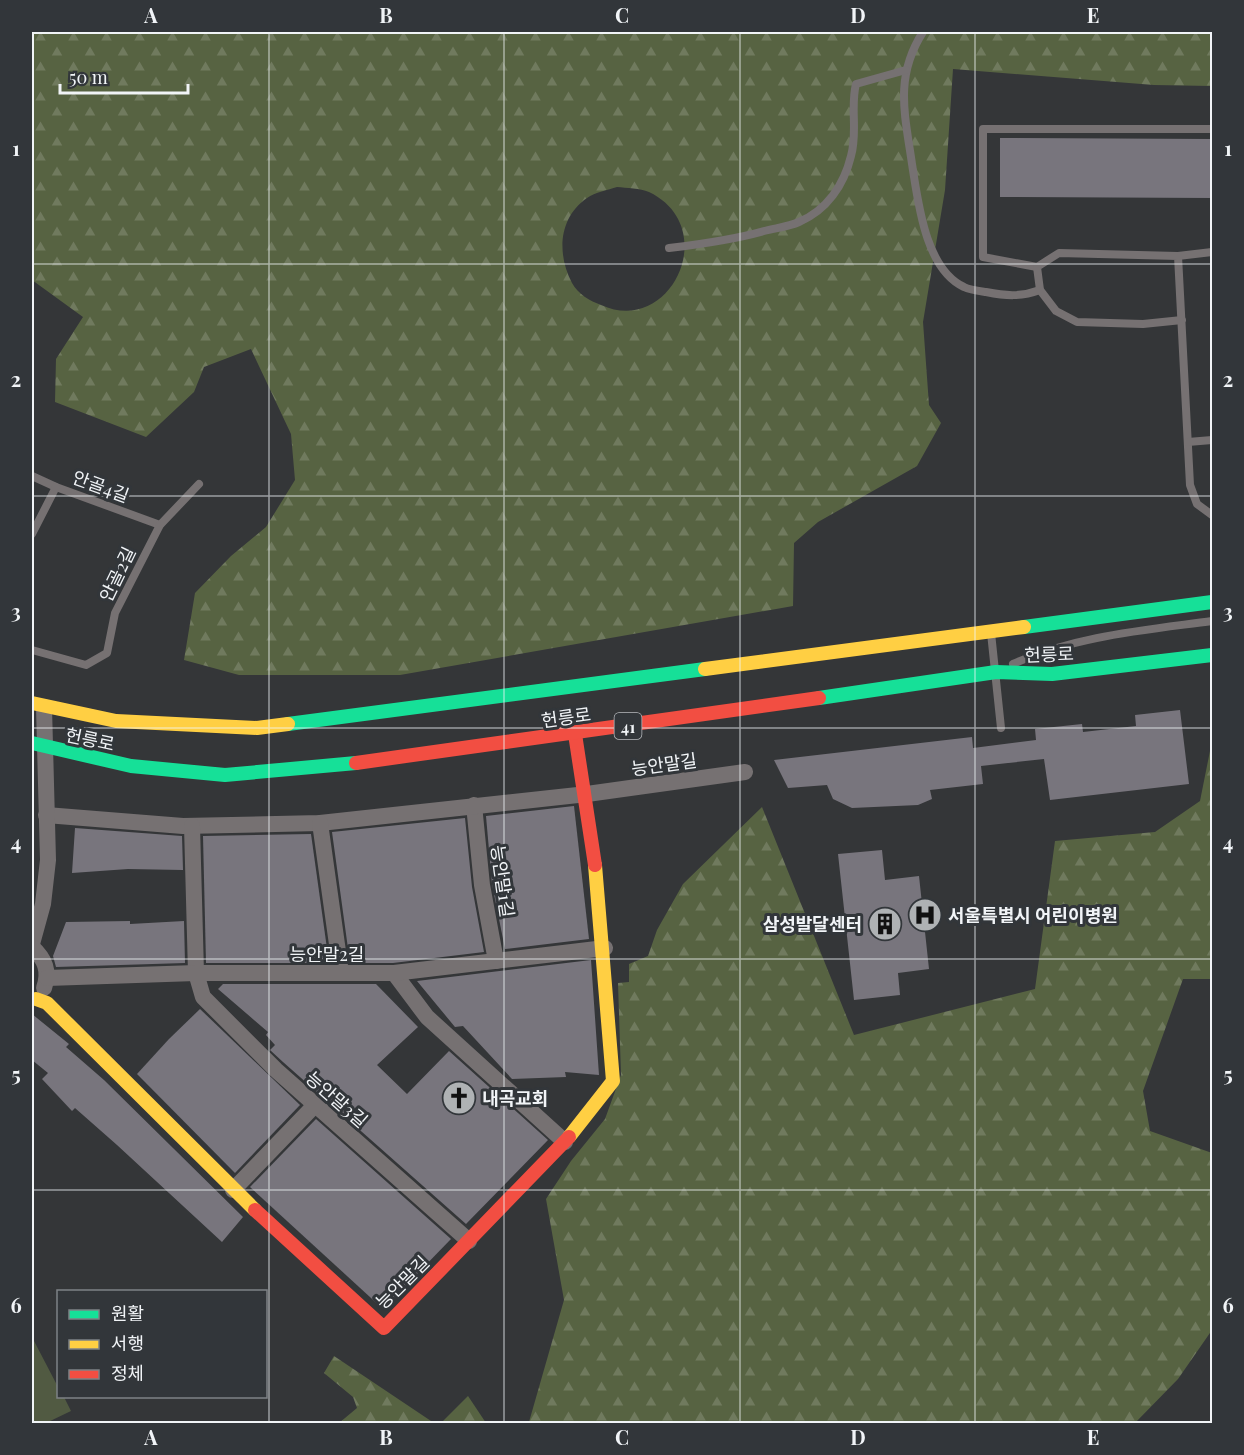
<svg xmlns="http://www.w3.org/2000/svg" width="1244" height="1455" font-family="'Playfair Display','Noto Sans KR',serif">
	<defs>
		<pattern id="forest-firs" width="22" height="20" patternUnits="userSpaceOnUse" patternTransform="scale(1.5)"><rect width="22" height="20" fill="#576342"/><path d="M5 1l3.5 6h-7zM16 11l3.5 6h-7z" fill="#707a5e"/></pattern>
	</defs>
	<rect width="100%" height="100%" fill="#343638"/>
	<!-- forest -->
	<g fill="url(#forest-firs)" fill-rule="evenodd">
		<path d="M 32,32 L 1212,32 L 1212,86 L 1154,85 L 953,69 L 945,190 L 923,322 L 929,405 L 941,423 L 917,466 L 818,522 L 794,543 L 793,606 L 400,675 L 239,675 L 184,660 L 195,593 L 231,556 L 266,527 L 295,480 L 291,434 L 251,349 L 204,367 L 194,392 L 146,437 L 55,402 L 56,359 L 83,317 L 32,280 ZM 617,187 C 627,188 640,188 649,192 C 722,227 671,337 601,305 C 590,301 578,294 572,283 C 557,255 558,218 587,198 C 595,192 608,190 617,187 Z"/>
		<polygon points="1212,741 1212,979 1183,979 1143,1091 1150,1131 1212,1153 1212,1330 1178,1379 1135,1423 524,1424 529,1422 564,1300 546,1199 571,1161 605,1119 621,1075 618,983 629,982 629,964 648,956 657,930 683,884 762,807 854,1035 1035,989 1055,841 1155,832 1200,801"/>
		<polygon points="334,1356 434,1423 339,1423 357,1408 353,1397 324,1373"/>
		<polygon points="468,1396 486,1423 441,1423"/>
	</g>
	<!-- park -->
	<polygon fill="#515a42" points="33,1339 58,1387 58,1396 64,1397 71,1411 46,1423 32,1423"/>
	<!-- building -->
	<g fill="#78757d">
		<polygon points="1000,138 1212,139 1212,198 1000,197"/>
		<polygon points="1180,710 1189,784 1050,800 1044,759 981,766 983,784 930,790 932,799 918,805 852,808 833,799 827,785 788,788 774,760 972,737 973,748 1036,740 1035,729 1082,724 1083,732 1136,726 1135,715"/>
		<polygon points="574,806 589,939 505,949 492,884 486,816"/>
		<polygon points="465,818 472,887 484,952 393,963 350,963 332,832"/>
		<polygon points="75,828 182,836 183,870 128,869 72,873"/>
		<polygon points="311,834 329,963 206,963 203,836"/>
		<polygon points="882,850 885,880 919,876 929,969 898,973 900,995 854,1000 838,854"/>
		<polygon points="130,921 130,924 184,921 185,963 56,967 53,956 66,922"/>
		<polygon points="591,960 599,1075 565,1072 566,1077 512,1079 463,1026 455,1027 417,981"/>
		<polygon points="223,984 376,984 418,1027 377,1065 407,1094 449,1051 548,1140 466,1224 283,1062 270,1050 275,1045 266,1035 268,1032 218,989"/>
		<polygon points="200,1009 300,1105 235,1173 137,1074 169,1039"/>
		<polygon points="32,1014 69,1044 66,1047 104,1080 243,1217 222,1242 117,1145 75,1108 72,1111 42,1079 48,1073 32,1060"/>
		<polygon points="316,1119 451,1239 383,1309 250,1187"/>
	</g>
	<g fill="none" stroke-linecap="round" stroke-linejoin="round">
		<!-- lane -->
		<g stroke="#767172" stroke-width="8">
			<path d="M 923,32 C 894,77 905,115 912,164 C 918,201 925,269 964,287 C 970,290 979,291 986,292 C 1006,296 1021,297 1040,290"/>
			<path d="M 669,248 C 702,244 732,240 764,231 C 775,228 788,227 799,222 C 827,210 844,185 851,156 C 858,132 850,107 856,84 L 906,70"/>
			<polyline points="1178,256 1212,252"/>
			<polyline points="1037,267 983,257 983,129 1212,129"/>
			<polyline points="1182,320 1143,324 1077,322 1056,311 1040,290 1037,267 1059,253 1178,256 1190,485 1197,504 1212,515"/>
			<polyline points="1188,442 1212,440"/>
			<polyline points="32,476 56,487 160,525"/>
			<polyline points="32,534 56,487"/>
			<polyline points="991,633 1001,728"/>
			<polyline points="32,650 86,665 107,653 115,613 160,525 199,484"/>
			<path d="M 1013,664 C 1074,636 1146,630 1212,621"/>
		</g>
		<!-- street -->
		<g stroke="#767172" stroke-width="16">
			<polyline points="474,805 482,885 496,961"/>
			<polyline points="46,815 183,826 320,823 587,794 745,772"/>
			<polyline points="320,823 341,973"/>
			<polyline points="192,826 196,973 203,997 276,1070 469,1241"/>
			<polyline points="32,944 43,904 48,860 44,707"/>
			<path d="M 32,947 C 45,959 50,971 44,988"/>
			<polyline points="394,973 427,1017 565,1142"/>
			<polyline points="47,978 196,973 394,973 605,948"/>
			<polyline points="233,1190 315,1105"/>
		</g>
		<!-- fast -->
		<g stroke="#16e098" stroke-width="14">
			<polyline points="1024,627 1212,602"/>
			<polyline points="819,698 996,672 1052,674 1212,655"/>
			<polyline points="288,724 705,669"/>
			<polyline points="32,743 131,766 225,775 356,763"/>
		</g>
		<!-- slow -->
		<g stroke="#ffcf43" stroke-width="14">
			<polyline points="705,669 1024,627"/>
			<polyline points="32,703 116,721 257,728 288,724"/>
			<polyline points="36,999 47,1003 255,1210"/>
			<polyline points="569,1137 613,1081 595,865"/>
		</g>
		<!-- jam -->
		<g stroke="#f24e42" stroke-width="14">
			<polyline points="575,734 595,865"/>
			<polyline points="356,763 819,698"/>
			<polyline points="255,1210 384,1328 569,1137"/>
		</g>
	</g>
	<!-- grid -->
	<path fill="none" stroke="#f1f4f7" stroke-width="1.5" stroke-opacity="0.55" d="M 269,32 L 269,1424M 504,32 L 504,1424M 740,32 L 740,1424M 975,32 L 975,1424M 32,264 L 1212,264M 32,496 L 1212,496M 32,728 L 1212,728M 32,959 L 1212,959M 32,1190 L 1212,1190"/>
	<!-- icons -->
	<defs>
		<g id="hospital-disc" transform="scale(1.725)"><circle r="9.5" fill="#afb2b4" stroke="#32363a"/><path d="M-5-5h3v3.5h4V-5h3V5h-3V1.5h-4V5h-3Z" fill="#111"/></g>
		<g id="building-disc" transform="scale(1.725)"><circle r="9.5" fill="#afb2b4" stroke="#32363a"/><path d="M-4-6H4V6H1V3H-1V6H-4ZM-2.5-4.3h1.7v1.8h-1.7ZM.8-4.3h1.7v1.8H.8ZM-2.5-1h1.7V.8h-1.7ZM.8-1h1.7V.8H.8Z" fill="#111"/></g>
		<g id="church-disc" transform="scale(1.725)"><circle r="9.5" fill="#afb2b4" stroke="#32363a"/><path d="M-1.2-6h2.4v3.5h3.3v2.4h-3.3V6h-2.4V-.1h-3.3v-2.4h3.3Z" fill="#111"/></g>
	</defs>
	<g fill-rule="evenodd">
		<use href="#hospital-disc" x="925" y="915"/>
		<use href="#building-disc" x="885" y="924"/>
		<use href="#church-disc" x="459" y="1098"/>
	</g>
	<g text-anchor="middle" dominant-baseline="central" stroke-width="6" stroke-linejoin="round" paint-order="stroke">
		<!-- shield labels -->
		<rect fill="#32363a" stroke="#b8bbbe" stroke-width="1.5" x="614.5" y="713" width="27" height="26" rx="4.5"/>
		<g font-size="16" font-weight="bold" fill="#f1f4f7">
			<text x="628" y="726">41</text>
		</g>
		<!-- street labels -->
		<g font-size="18" fill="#f1f4f7" stroke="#32363a">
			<text transform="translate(101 486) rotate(20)">안골4길</text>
			<text transform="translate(117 574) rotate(-64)">안골2길</text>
			<text transform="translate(1049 654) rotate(-2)">헌릉로</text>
			<text transform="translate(566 717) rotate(-8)">헌릉로</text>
			<text transform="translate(90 739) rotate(12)">헌릉로</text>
			<text transform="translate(664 764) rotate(-8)">능안말길</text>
			<text transform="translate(503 881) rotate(82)">능안말1길</text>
			<text x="327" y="954">능안말2길</text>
			<text transform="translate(337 1099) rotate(41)">능안말3길</text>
			<text transform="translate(402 1282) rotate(-45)">능안말길</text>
		</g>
		<!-- poi labels -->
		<g font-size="18" font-weight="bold" fill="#f1f4f7" stroke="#32363a" text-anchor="start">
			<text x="948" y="915">서울특별시 어린이병원</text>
			<text x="862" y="924" text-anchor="end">삼성발달센터</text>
			<text x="482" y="1098">내곡교회</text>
		</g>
	</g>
	<!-- border -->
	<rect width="1244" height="1455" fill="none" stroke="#32363a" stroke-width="66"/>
	<!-- legend -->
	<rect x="57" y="1290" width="210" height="108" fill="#32363a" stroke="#7e8286" stroke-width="1.5"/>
	<rect x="69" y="1310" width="30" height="9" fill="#16e098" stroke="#7e8286" stroke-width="1.5"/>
	<text x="111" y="1320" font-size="18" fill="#f1f4f7">원활</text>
	<rect x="69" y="1340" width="30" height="9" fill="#ffcf43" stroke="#7e8286" stroke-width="1.5"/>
	<text x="111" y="1350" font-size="18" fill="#f1f4f7">서행</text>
	<rect x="69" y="1370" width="30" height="9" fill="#f24e42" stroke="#7e8286" stroke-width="1.5"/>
	<text x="111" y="1380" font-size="18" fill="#f1f4f7">정체</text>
	<!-- scale -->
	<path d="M60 84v9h128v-9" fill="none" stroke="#f1f4f7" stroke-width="3"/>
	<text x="69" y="84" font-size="18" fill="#f1f4f7" stroke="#32363a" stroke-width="4.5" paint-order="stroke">50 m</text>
	<rect x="33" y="33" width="1178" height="1389" fill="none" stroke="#f1f4f7" stroke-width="2"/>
	<g font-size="20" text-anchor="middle" font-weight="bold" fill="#f1f4f7">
		<text x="151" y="23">A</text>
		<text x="386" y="23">B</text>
		<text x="622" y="23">C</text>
		<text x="858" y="23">D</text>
		<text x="1093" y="23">E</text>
		<text x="16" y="156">1</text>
		<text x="1228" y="156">1</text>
		<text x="16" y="387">2</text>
		<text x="1228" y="387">2</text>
		<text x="16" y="619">3</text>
		<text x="1228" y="619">3</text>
		<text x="16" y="850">4</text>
		<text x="1228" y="850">4</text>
		<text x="16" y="1082">5</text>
		<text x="1228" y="1082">5</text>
		<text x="16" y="1313">6</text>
		<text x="1228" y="1313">6</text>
		<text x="151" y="1445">A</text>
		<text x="386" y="1445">B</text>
		<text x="622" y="1445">C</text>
		<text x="858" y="1445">D</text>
		<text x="1093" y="1445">E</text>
	</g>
</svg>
